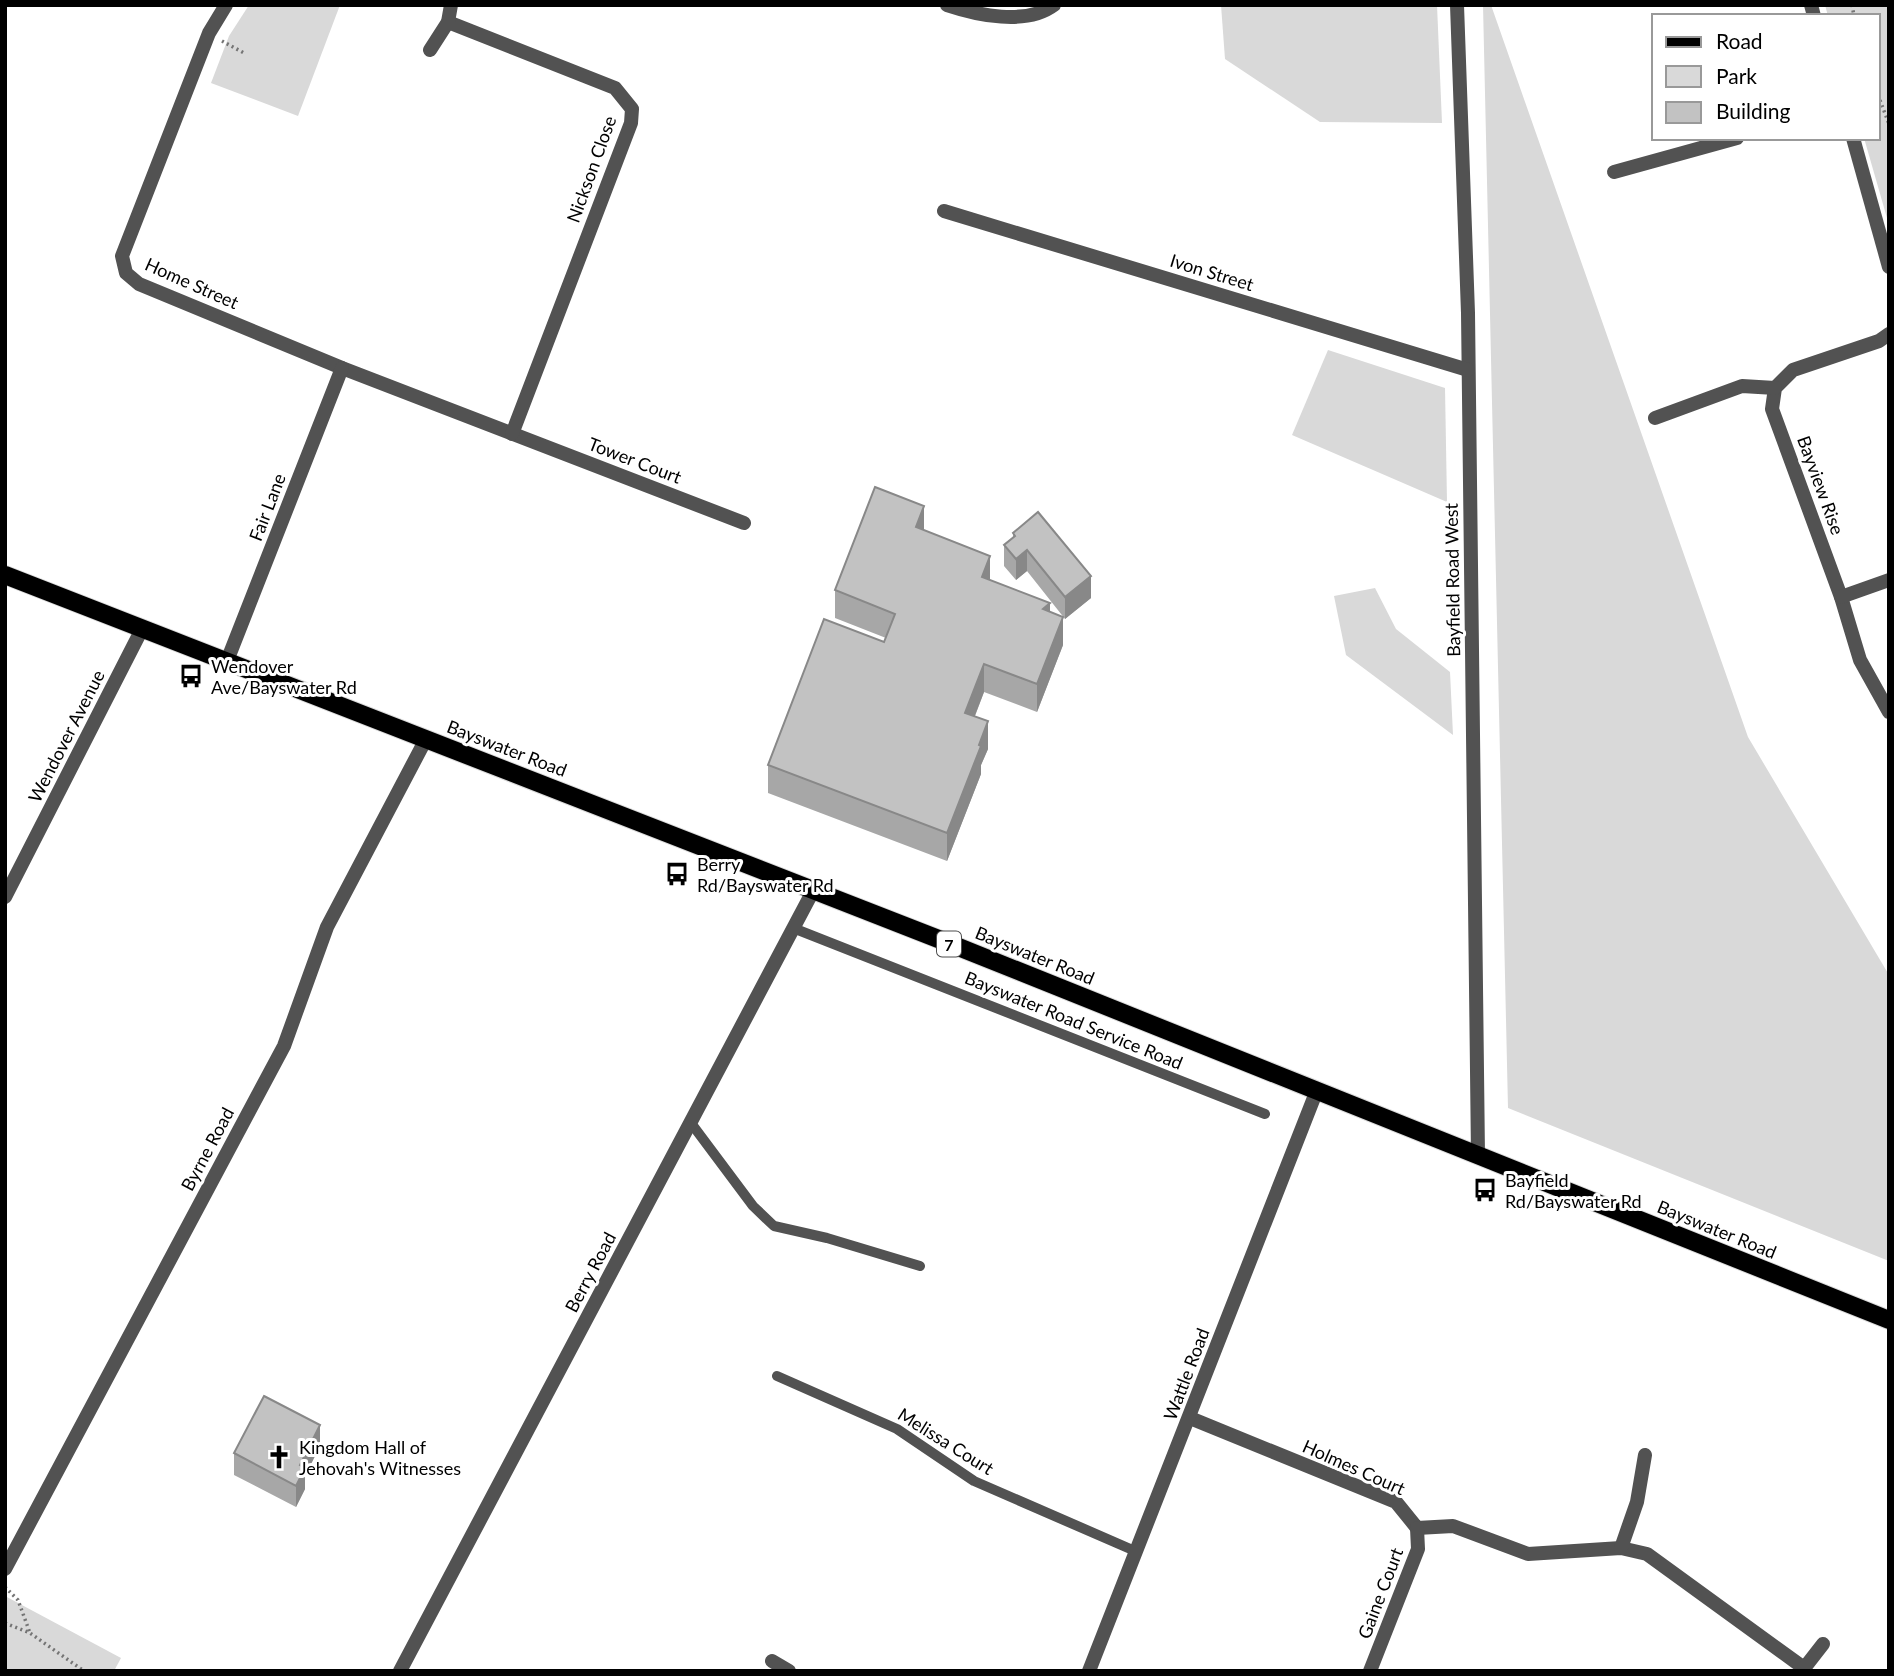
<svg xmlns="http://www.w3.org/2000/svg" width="1894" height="1676" font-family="Lato,sans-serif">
	<rect width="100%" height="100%" fill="#fff"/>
	<!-- green -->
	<g fill="#d9d9d9">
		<polygon points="249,5 340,5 298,116 211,83 229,36"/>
		<polygon points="1221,5 1437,5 1442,123 1320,122 1225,59"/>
		<polygon points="1483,5 1491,5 1748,737 1889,975 1889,1261 1508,1108"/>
		<polygon points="1825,5 1889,5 1889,225 1864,138 1878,138 1878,16 1828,16"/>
		<polygon points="1328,350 1445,388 1447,502 1292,435"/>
		<polygon points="1375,588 1396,629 1450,672 1453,735 1346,655 1334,596"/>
		<polygon points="5,1596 121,1658 114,1671 5,1671"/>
	</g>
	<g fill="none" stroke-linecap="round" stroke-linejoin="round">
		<!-- primary casing -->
		<g stroke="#dbdbdb" stroke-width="20">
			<polyline id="primary" points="5,575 941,940 1889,1320"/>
		</g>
		<!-- path -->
		<g stroke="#747474" stroke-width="3.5" stroke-dasharray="2 3.5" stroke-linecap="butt">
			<polyline points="1852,5 1854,16"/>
			<polyline points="222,41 244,53"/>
			<polyline points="1878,95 1889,124"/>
			<polyline points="5,1587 18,1600 30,1633"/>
			<polyline points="5,1623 30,1633 84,1671"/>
		</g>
		<!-- lane -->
		<g stroke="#525252" stroke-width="10">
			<polyline points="793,928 1265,1114"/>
			<polyline points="691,1123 753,1206 774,1226 827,1238 920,1266"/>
			<polyline points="777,1376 897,1429 974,1481 1135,1551"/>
		</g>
		<!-- street -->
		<g stroke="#525252" stroke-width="14">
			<polyline points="226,5 209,33 122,256 126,273 139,284 342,368 744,523"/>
			<path d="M 947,5 C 977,15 1026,26 1054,5"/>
			<polyline points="1457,5 1468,313 1478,1155"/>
			<polyline points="1811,5 1814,16"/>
			<polyline points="448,22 615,88 632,109 631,123 512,434"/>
			<polyline points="430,50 448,22 451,5"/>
			<polyline points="1853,138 1889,267"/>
			<polyline points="1614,172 1737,138"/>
			<polyline points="944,211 1468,370"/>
			<polyline points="1889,334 1879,341 1793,370 1775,388 1772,409 1841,597 1860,660 1889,712"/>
			<polyline points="1655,418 1742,386 1775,388"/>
			<polyline points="1841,597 1889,580"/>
			<polyline points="227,661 342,368"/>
			<polyline points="5,897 142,629"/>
			<polyline points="1190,1418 1396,1502 1417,1528 1453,1526 1528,1554 1621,1548 1647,1554 1804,1668"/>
			<polyline points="1621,1548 1637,1502 1645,1455"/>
			<polyline points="5,1569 284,1046 327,927 426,739"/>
			<polyline points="772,1661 789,1671"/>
			<polyline points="400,1671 813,891"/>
			<polyline points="1089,1671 1317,1090"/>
			<polyline points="1370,1671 1418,1549 1417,1528"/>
			<polyline points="1802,1671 1823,1644"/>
		</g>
		<!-- primary -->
		<use href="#primary" stroke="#000" stroke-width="18"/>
	</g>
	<!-- wall -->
	<g fill="#a7a7a7">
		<polygon points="924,531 990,580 1050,612 1063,645 1037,712 984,692 975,716 988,749 981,765 981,774 947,861 768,793 768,765 884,642 886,638 835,618 835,590"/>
		<polygon points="1013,533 1091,598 1065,619 1027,571 1016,580 1004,566 1004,545 1013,538"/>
		<polygon points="320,1446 305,1476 305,1489 296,1507 234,1475 234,1453"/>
	</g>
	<!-- shaded-wall -->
	<g fill="#888">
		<polygon points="924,506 924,534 916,527"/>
		<polygon points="1027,550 1027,571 1016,580 1016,559"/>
		<polygon points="990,556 990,584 982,577"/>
		<polygon points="1091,576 1091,598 1065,619 1065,597"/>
		<polygon points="1050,603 1050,631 1043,609"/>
		<polygon points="1063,617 1063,645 1037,712 1037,684"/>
		<polygon points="984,664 984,692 965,741 965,713"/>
		<polygon points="988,721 988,749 981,765 981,774 947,861 947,833"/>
		<polygon points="320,1425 320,1446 305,1476 305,1489 296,1507 296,1486 300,1465"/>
	</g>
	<!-- building -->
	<g fill="#c2c2c2" stroke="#888" stroke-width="2">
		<polygon points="875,487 924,506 916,527 990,556 982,577 1050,603 1043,609 1063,617 1037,684 984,664 965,713 988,721 979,745 981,746 947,833 768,765 824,619 884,642 895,614 835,590"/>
		<polygon points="1038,512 1091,576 1065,597 1027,550 1016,559 1004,545 1015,536 1013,533"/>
		<polygon points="264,1396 320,1425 300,1465 305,1468 296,1486 234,1453"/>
	</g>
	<!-- icons -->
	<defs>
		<g id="bus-bare" transform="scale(1.89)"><path d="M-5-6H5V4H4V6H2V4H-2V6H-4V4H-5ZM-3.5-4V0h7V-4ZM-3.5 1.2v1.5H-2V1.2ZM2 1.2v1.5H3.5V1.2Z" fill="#000" stroke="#fff" stroke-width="2.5" paint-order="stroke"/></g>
		<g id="church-bare" transform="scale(1.89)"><path d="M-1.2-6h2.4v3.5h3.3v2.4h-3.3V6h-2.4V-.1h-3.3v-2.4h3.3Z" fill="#000" stroke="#fff" stroke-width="2.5" paint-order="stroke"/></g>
	</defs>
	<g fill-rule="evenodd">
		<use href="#bus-bare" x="191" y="676"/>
		<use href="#bus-bare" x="677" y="874"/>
		<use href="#bus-bare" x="1485" y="1190"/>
		<use href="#church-bare" x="279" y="1457"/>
	</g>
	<g text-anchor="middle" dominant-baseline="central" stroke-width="6" stroke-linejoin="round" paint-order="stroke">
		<!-- shield labels -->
		<rect fill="#fff" stroke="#4c4c4c" stroke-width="2" x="937" y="931.5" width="24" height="25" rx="5"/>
		<g font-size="16" font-weight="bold" fill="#000">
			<text x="949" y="944">7</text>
		</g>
		<!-- street labels -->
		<g font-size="18" fill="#000" stroke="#fff">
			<text transform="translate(591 169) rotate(-70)">Nickson Close</text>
			<text transform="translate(1212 272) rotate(17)">Ivon Street</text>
			<text transform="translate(192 283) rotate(24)">Home Street</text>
			<text transform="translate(635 460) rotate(21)">Tower Court</text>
			<text transform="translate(1821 485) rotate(70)">Bayview Rise</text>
			<text transform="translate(267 507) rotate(-69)">Fair Lane</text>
			<text transform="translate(1452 580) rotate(-91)">Bayfield Road West</text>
			<text transform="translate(66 736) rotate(-63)">Wendover Avenue</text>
			<text transform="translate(507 748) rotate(21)">Bayswater Road</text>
			<text transform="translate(1035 955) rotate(22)">Bayswater Road</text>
			<text transform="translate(1074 1020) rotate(22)">Bayswater Road Service Road</text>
			<text transform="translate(207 1149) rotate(-62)">Byrne Road</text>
			<text transform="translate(1717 1229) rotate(22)">Bayswater Road</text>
			<text transform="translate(590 1272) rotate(-62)">Berry Road</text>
			<text transform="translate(1186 1374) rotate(-69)">Wattle Road</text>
			<text transform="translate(946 1441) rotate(32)">Melissa Court</text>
			<text transform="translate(1354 1467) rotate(24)">Holmes Court</text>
			<text transform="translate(1380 1593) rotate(-69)">Gaine Court</text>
		</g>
		<!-- poi labels -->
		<g font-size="18" fill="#000" stroke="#fff" text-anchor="start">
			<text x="211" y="666">Wendover<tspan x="211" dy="21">Ave/Bayswater Rd</tspan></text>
			<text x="697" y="864">Berry<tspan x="697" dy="21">Rd/Bayswater Rd</tspan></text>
			<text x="1505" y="1180">Bayfield<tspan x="1505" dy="21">Rd/Bayswater Rd</tspan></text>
			<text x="299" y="1447">Kingdom Hall of<tspan x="299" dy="21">Jehovah's Witnesses</tspan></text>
		</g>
	</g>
	<!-- border -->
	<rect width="1894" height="1676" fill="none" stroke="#000000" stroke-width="14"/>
	<!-- legend -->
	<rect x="1652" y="14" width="228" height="126" fill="#ffffff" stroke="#999999" stroke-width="2"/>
	<rect x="1666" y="37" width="35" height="10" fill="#000000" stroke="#999999" stroke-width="2"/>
	<text x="1716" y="49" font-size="21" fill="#000000">Road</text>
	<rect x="1666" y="66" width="35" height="21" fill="#d9d9d9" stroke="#999999" stroke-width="2"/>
	<text x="1716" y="84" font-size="21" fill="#000000">Park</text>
	<rect x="1666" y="102" width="35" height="21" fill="#c2c2c2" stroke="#999999" stroke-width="2"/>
	<text x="1716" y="119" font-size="21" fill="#000000">Building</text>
</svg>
